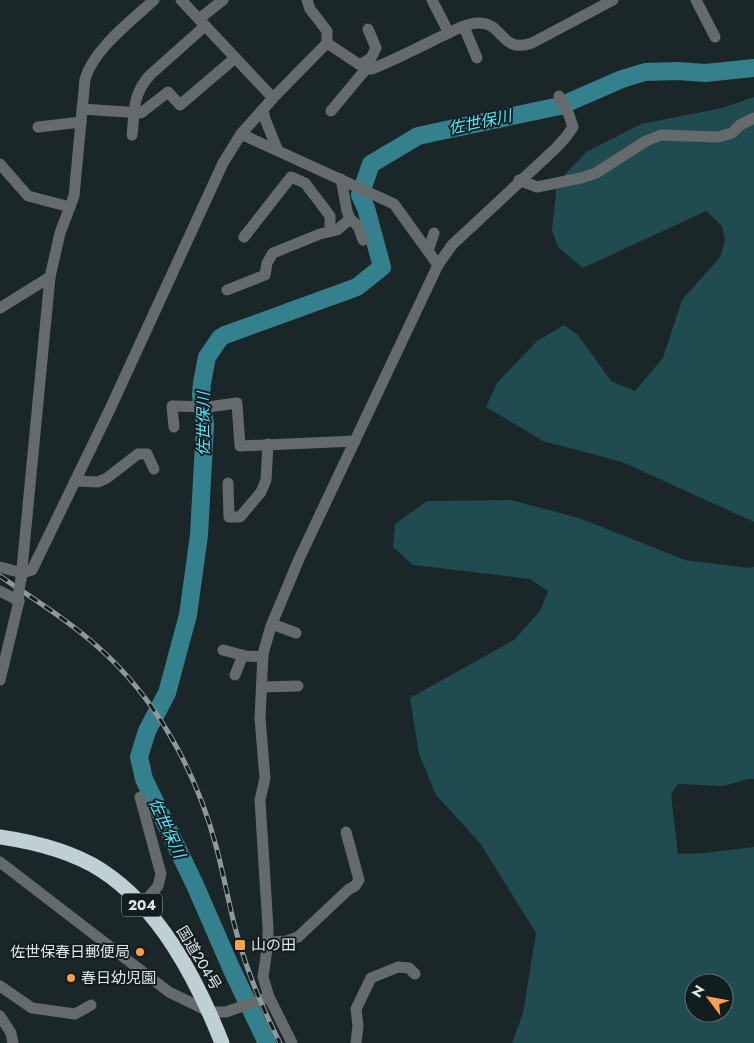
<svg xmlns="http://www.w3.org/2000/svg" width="754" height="1043" font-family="Jost,'Noto Sans JP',sans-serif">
	<rect width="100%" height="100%" fill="#1b2628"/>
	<!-- green -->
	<g fill="#1f4b51" fill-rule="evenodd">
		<polygon points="754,97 754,522 622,462 543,441 486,407 497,383 537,341 564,325 578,335 611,381 635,391 663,358 682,300 720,257 725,240 722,226 706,211 583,268 558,247 552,230 557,183 586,152 641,124 722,108"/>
		<path d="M 511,500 L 579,518 L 685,560 L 748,568 L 754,567 L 754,779 L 748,779 L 723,786 L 678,784 L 671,794 L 678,854 L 704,853 L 754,847 L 754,1043 L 512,1043 L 523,1013 L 536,933 L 480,843 L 436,795 L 419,754 L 410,698 L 514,640 L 540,611 L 548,591 L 530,579 L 413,565 L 393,547 L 395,524 L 427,501 ZM 694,983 L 724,983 L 724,1013 L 694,1013 Z"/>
	</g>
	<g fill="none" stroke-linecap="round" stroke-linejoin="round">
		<!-- river -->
		<polyline stroke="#34808c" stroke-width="18" points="267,1043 232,970 195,885 144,779 139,757 147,731 167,693 188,615 199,535 205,425 201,395 202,383 207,357 220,338 225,335 357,287 382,267 366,208 360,195 371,164 418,136 436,132 560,106 622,79 645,72 678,71 705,73 754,68"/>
		<!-- minor -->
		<g stroke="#656b6c" stroke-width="11">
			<polyline points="181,0 273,98"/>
			<polyline points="432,0 449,33"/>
			<polyline points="696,0 715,37"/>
			<polyline points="199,19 223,0"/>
			<polyline points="464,27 477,58"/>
			<polyline points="327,43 360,65 371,58 376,48 368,29"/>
			<path d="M 360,65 L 366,69 L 372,69 C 394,60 416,49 438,38 C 450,33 465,23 478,23 C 504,22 500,54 532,43 L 613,0"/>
			<polyline points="82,109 141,113 168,92 180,105 235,58"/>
			<polyline points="263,110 265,119 278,151"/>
			<polyline points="331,111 366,69"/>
			<polyline points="38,127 81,122"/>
			<polyline points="241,134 273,98 327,43 327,31 310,9 307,0"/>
			<path d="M 132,135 C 135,110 132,95 150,75 L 205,26"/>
			<polyline points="0,164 28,196 70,207"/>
			<polyline points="519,180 537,187 581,178 596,173 646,141 661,135 718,137 732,133 740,125 754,118"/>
			<polyline points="350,219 358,226 363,240"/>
			<polyline points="244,237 291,177 305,183 330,216 330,231"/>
			<polyline points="428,251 434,233"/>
			<polyline points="227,290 265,275 267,263 273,253 320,234 337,230 350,219 347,211 341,179"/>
			<polyline points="0,308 50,277"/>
			<polyline points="172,406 174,427"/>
			<polyline points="173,406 208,407 237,403 240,446 355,441"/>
			<polyline points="75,481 98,482 107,478 138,454 147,454 154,469"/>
			<polyline points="228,483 229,517 240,517 261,492 266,480 268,444"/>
			<polyline points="0,567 22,573 32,570 110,409 223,163 241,134 394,204 438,265"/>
			<path d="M 21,579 L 50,277 L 60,233 L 74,196 L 85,79 C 94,49 130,22 154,0"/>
			<polyline points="0,591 19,601"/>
			<polyline points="272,624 296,633"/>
			<polyline points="223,650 245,656 263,657"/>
			<polyline points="235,675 243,655"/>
			<polyline points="0,680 19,601 18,595"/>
			<polyline points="262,687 298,686"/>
			<polyline points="140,797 161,874 158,886 142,905"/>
			<polyline points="0,862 169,992 210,1012 226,1012 269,997"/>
			<polyline points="268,942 287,941 298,937 349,889 355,886 359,880 346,832"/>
			<polyline points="0,986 32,1008 75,1014 91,1005"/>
			<polyline points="0,1016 11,1033 13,1043"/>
			<polyline points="292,1043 269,997 263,977 268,942 268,928 260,800 265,778 260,718 263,654 271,626 299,559 438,265 452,245 556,148 566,137 573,127 569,115 559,96"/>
			<polyline points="356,1043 358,1026 356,1009 371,978 398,967 409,968 415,974"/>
		</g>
		<!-- highway -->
		<path stroke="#c0cfd1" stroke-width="15" d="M 0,837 C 34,842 71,851 101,870 C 160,908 197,980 222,1043"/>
		<!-- rail casing -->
		<g stroke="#90989a" stroke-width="5">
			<path id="rail" d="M 0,576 C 33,599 68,620 98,647 C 156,698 196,771 216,846 C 225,879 230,913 240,945 C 250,979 264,1011 280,1043"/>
		</g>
		<!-- rail -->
		<use href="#rail" stroke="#121d1f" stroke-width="3" stroke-dasharray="9" stroke-linecap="butt"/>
		<!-- minor-bridge -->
		<polyline stroke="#656b6c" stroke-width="11" points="18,595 21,579"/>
	</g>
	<!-- markers -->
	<g fill="#fa9f4f" stroke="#121d1f" stroke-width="2">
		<rect x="234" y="939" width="12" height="12" rx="2.5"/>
		<circle cx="140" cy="952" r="5"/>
		<circle cx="71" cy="978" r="5"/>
	</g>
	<g text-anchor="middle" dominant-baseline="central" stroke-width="4" stroke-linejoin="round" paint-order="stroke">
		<!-- shield labels -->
		<rect fill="#121d1f" stroke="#a2aaac" stroke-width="1" x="122" y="893.5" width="40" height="23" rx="4"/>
		<g font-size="14" font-weight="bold" fill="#e0e7e9">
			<text x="142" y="905">204</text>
		</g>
		<!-- poi labels -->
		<g font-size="15" fill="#e0e7e9" stroke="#121d1f" text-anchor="start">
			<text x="251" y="945">山の田</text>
			<text x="130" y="952" text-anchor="end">佐世保春日郵便局</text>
			<text x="81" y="978">春日幼児園</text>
		</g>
		<!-- street labels -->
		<g font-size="15" fill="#e0e7e9" stroke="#121d1f">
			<text transform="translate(199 958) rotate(59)">国道204号</text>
		</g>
		<!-- water labels -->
		<g font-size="16" font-style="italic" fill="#54e6fc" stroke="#121d1f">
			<text transform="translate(480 122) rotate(-12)">佐世保川</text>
			<text transform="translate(203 424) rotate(-90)">佐世保川</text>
			<text transform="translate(167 828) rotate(65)">佐世保川</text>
		</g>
	</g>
	<!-- north arrow -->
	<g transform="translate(709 998) rotate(302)"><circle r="24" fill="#121d1f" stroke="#646e70"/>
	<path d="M0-4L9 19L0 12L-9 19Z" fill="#fa9f4f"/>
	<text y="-8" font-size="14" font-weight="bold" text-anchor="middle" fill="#e0e7e9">N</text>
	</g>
</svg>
